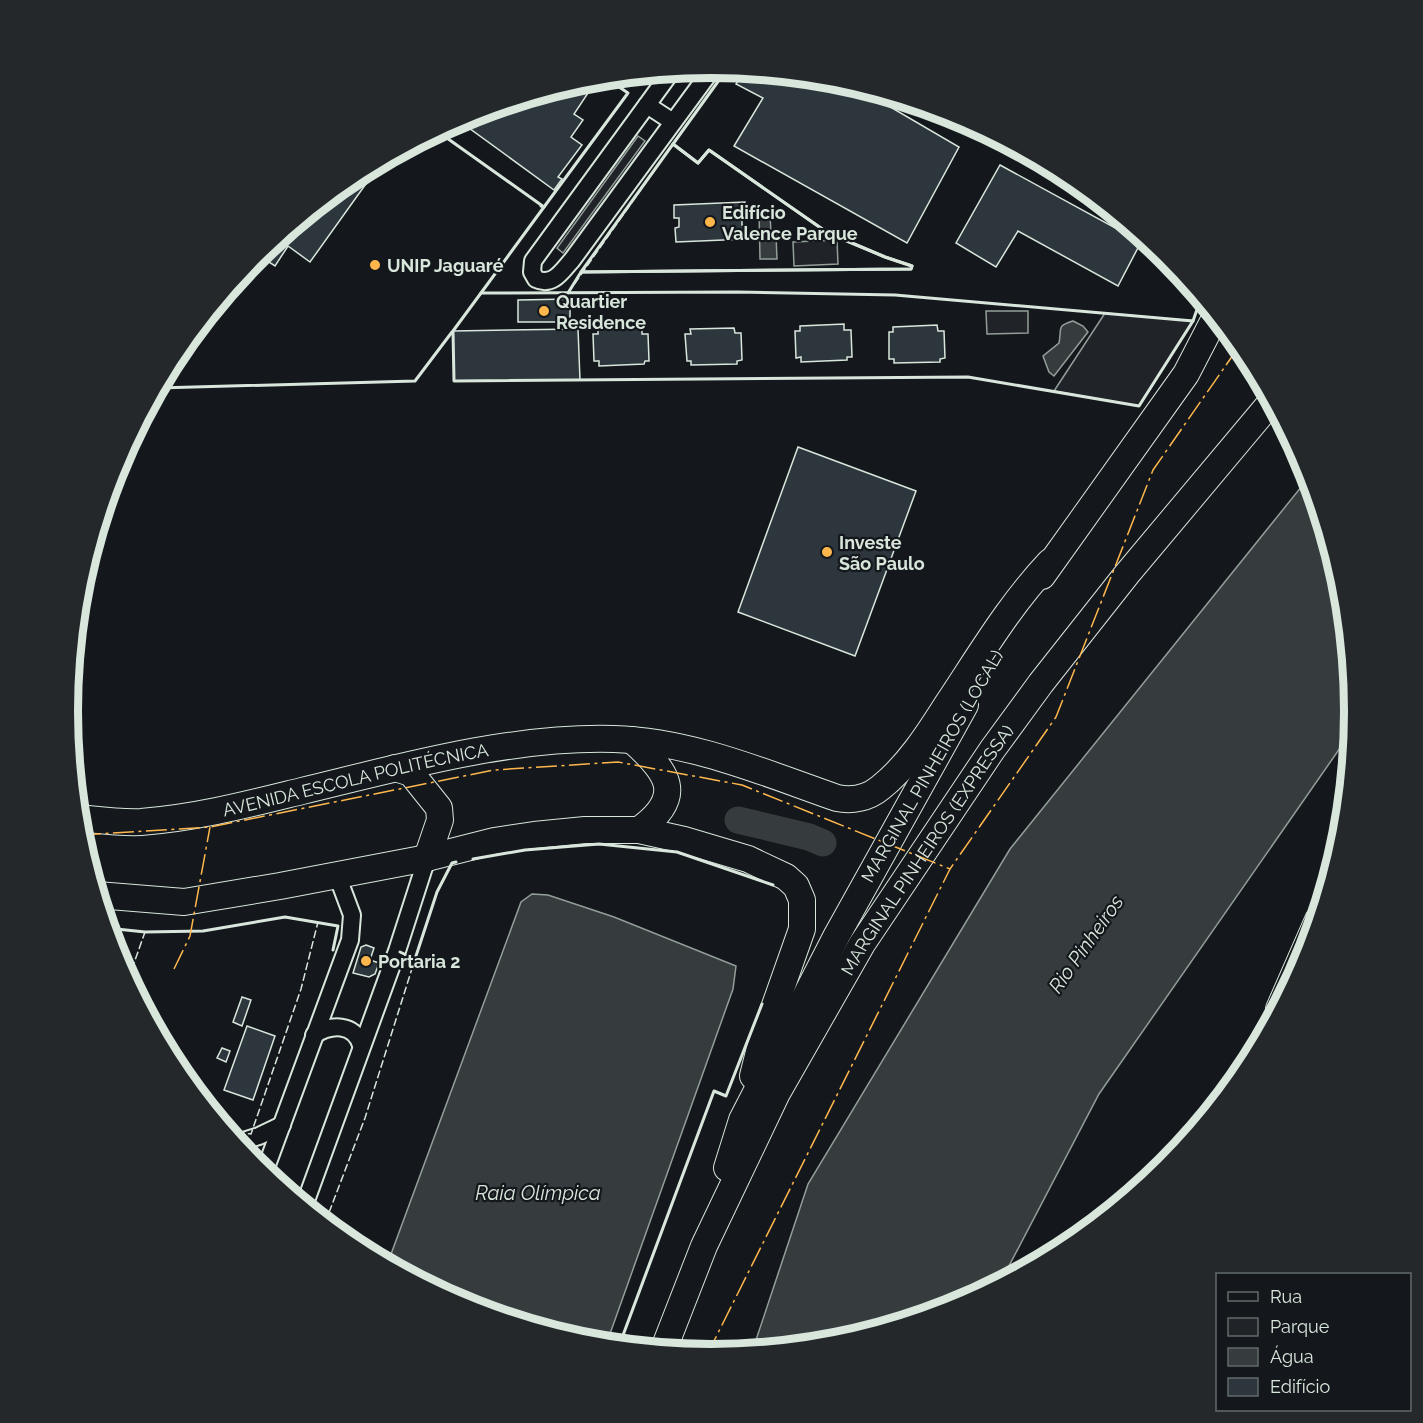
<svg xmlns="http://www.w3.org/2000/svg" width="1423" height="1423" font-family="Raleway,sans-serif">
	<rect width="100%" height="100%" fill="#14181c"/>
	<!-- green -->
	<g fill="#202428" stroke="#939e99" stroke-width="1.5">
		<polygon points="638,136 645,141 563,253 557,248"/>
		<polygon points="837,240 838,264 794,266 793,242"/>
		<polygon points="986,311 1028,311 1028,333 987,334"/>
		<polygon points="1105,313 1193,321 1139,406 1054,391"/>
	</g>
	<!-- water -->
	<g fill="#363b3e" stroke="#939e99" stroke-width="1.5">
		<polygon points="759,211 770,211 771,235 776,235 777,259 760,259"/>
		<path d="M 1073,321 L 1083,326 L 1088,332 L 1054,376 L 1049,372 L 1043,356 L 1059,343 C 1062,328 1056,326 1073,321 Z"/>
		<polygon points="1310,476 1343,586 1355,712 1354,728 1099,1094 999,1285 958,1307 837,1343 752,1352 808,1184 1010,849"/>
		<polygon points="532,894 548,895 614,917 736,966 733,989 606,1345 586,1343 465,1306 387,1265 521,902"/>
	</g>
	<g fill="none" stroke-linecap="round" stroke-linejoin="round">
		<!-- river -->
		<polyline stroke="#363b3e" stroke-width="27" points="738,820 809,837 823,843"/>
	</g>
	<!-- building -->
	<g fill="#2c363c" stroke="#d8e6dc" stroke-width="1.5">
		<polygon points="744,71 837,80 851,84 959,147 907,243 734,146 763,98 736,84"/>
		<polygon points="588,80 594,84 574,114 583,120 571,137 582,145 558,177 562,179 554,190 458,120 465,116"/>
		<polygon points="383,160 310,262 288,246 275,266 258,255 354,176"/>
		<polygon points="1000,165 1141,242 1118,286 1018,231 996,267 956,243"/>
		<polygon points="745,202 746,215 742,216 742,225 747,225 747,239 676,242 675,228 679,227 679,218 674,218 674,205"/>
		<polygon points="570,299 570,322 518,322 518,300"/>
		<polygon points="844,324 844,330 851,330 852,357 847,357 847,360 801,362 801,357 796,358 795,331 800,331 800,326"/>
		<polygon points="937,325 938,331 944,331 945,358 940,359 940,362 894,363 894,359 889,359 889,332 893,332 893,327"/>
		<polygon points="642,328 642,334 648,334 649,361 645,361 644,364 599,366 599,361 594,361 593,334 598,334 598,329"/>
		<polygon points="734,328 735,333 741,333 742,360 737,361 737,364 691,365 691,361 687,361 685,334 691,334 690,329"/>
		<polygon points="578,329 580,380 454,381 453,331"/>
		<polygon points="798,447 916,491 855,656 738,612"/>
		<polygon points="366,945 374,948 370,960 379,963 375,974 369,977 353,973 361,947"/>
		<polygon points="242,997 251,1000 242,1026 233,1022"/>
		<polygon points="247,1026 275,1036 253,1100 224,1090"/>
		<polygon points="222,1048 230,1051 226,1062 217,1058"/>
	</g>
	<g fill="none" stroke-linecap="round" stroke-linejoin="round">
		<!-- minor casing -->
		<g stroke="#d8e6dc" stroke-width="20">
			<g id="minor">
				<path d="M 671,72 L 533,261 L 532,272 L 536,279 C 553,287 562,271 572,260 L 713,68"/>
				<polyline points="647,105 673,122"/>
				<path d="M 314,1035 C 331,1024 354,1023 361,1045"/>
				<polyline points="237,1143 259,1136 282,1125"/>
				<polyline points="264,1173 350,940 352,915 337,875"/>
				<polyline points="304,1206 397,951 427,858"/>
			</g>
		</g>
		<!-- highway casing -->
		<g stroke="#d8e6dc" stroke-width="28">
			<g id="highway">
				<polyline points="1042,576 1186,374 1216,316"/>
				<path d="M 632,740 C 668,772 686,796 639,830"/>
				<polyline points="395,768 411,773 439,808 440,820 427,858"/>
				<path id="s1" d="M 78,818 C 99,820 121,823 141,822 C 196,818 249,804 302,791 C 401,767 511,736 614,739 C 691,741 765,773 837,798 C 852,801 868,798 880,788 C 908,766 929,733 948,703 C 980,655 1010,604 1050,562"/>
				<polyline points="97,895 184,902 280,886 427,858 494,841 534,835 585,830 639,830 684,840 748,859 786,877 796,886 802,900 802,929 760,1048 753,1076"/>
				<polyline points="1279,1009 1318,920"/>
				<polyline points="727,1168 742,1120 837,935 965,705"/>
				<path id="s2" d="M 663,1351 L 704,1246 L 777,1093 L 862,944 L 992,750 L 1041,683 L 1127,574 L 1272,401"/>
			</g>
		</g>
		<!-- minor -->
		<use href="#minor" stroke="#14181c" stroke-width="16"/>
		<!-- highway -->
		<use href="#highway" stroke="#14181c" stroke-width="26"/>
		<!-- fence -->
		<g stroke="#d8e6dc" stroke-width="1.5" stroke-dasharray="8 3" stroke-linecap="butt">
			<polyline points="568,293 673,144"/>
			<polyline points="128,980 145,932"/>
			<polyline points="226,1131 251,1134 301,989 318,922"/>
			<polyline points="325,1223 365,1118 415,959"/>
		</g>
		<!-- wall -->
		<g stroke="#d8e6dc" stroke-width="3">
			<polyline points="634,75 638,78 641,74"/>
			<polyline points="942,112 1096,198"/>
			<polyline points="437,131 544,207 481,293"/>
			<polygon points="673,144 698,163 709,150 828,233 885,257 912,266 911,269 581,272"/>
			<polyline points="1104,205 1099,213 1129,225"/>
			<polyline points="541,206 544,207 628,93 606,78"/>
			<polygon points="737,292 895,295 1193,321 1139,406 968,377 454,381 453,331 481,293"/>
			<polyline points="568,293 581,272 911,269 912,266 885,257 828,233 709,150 698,163 673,144 727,69"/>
			<polyline points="1191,321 1193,321 1201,298"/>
			<polyline points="158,388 415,381 452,332"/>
			<polyline points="473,859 525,850 599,844 677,852 773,885"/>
			<polyline points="107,928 145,932 203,931 285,917 338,926 333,950"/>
			<polyline points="400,952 415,959 437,892 452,863 456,862"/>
			<polyline points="619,1346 714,1091 726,1096 762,1004"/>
		</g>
		<!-- power -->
		<g stroke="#ffb74d" stroke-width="1.5" stroke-dasharray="21 4.5 3 4.5" stroke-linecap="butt">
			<polyline points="80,835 210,827 494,770 618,762 742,785 950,869"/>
			<polyline points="174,969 190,936 210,827"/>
			<polyline points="707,1355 950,869 1056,717 1153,470 1240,345"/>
		</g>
	</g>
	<!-- markers -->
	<g fill="#ffb74d" stroke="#14181c" stroke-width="2">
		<circle cx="710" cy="222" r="6"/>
		<circle cx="375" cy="265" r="6"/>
		<circle cx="544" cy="311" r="6"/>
		<circle cx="827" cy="552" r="6"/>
		<circle cx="366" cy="961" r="6"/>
	</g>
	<g text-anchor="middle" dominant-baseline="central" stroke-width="4.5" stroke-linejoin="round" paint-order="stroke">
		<!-- poi labels -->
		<g font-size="18" font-weight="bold" fill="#d8e6dc" stroke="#14181c" text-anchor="start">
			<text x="722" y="212">Edifício<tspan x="722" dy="21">Valence Parque</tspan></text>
			<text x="387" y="265">UNIP Jaguaré</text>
			<text x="556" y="301">Quartier<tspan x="556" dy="21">Residence</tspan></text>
			<text x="839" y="542">Investe<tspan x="839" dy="21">São Paulo</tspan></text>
			<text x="378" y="961">Portaria 2</text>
		</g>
		<!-- street labels -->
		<g font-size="18" fill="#d8e6dc" stroke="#14181c">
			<text transform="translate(932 766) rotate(-60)">MARGINAL PINHEIROS (LOCAL)</text>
			<text stroke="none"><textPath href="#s1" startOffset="282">AVENIDA ESCOLA POLITÉCNICA</textPath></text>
			<text stroke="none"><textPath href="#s2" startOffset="568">MARGINAL PINHEIROS (EXPRESSA)</textPath></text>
		</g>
		<!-- water labels -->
		<g font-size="20" font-style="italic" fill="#d8e6dc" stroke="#14181c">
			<text transform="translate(1086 944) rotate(-55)">Rio Pinheiros</text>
			<text x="538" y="1193">Raia Olímpica</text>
		</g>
	</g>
	<!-- crop -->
	<path d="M0 0H1423V1423H0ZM78 711a633 633 0 1 1 1266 0a633 633 0 1 1-1266 0Z" fill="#24282b" fill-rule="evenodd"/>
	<path fill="none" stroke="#d8e6dc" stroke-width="8" d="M78 711a633 633 0 1 1 1266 0a633 633 0 1 1-1266 0Z"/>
	<!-- legend -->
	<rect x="1216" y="1273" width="195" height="138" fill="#14181c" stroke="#626a69" stroke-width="1.5"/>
	<rect x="1228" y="1292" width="30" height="9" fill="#14181c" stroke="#626a69" stroke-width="1.5"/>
	<text x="1270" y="1303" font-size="18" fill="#d8e6dc">Rua</text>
	<rect x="1228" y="1318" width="30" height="18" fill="#202428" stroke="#626a69" stroke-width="1.5"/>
	<text x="1270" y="1333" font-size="18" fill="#d8e6dc">Parque</text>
	<rect x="1228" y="1348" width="30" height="18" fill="#363b3e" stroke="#626a69" stroke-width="1.5"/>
	<text x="1270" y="1363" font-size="18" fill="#d8e6dc">Água</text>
	<rect x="1228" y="1378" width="30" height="18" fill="#2c363c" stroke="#626a69" stroke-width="1.5"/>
	<text x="1270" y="1393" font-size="18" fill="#d8e6dc">Edifício</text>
</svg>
